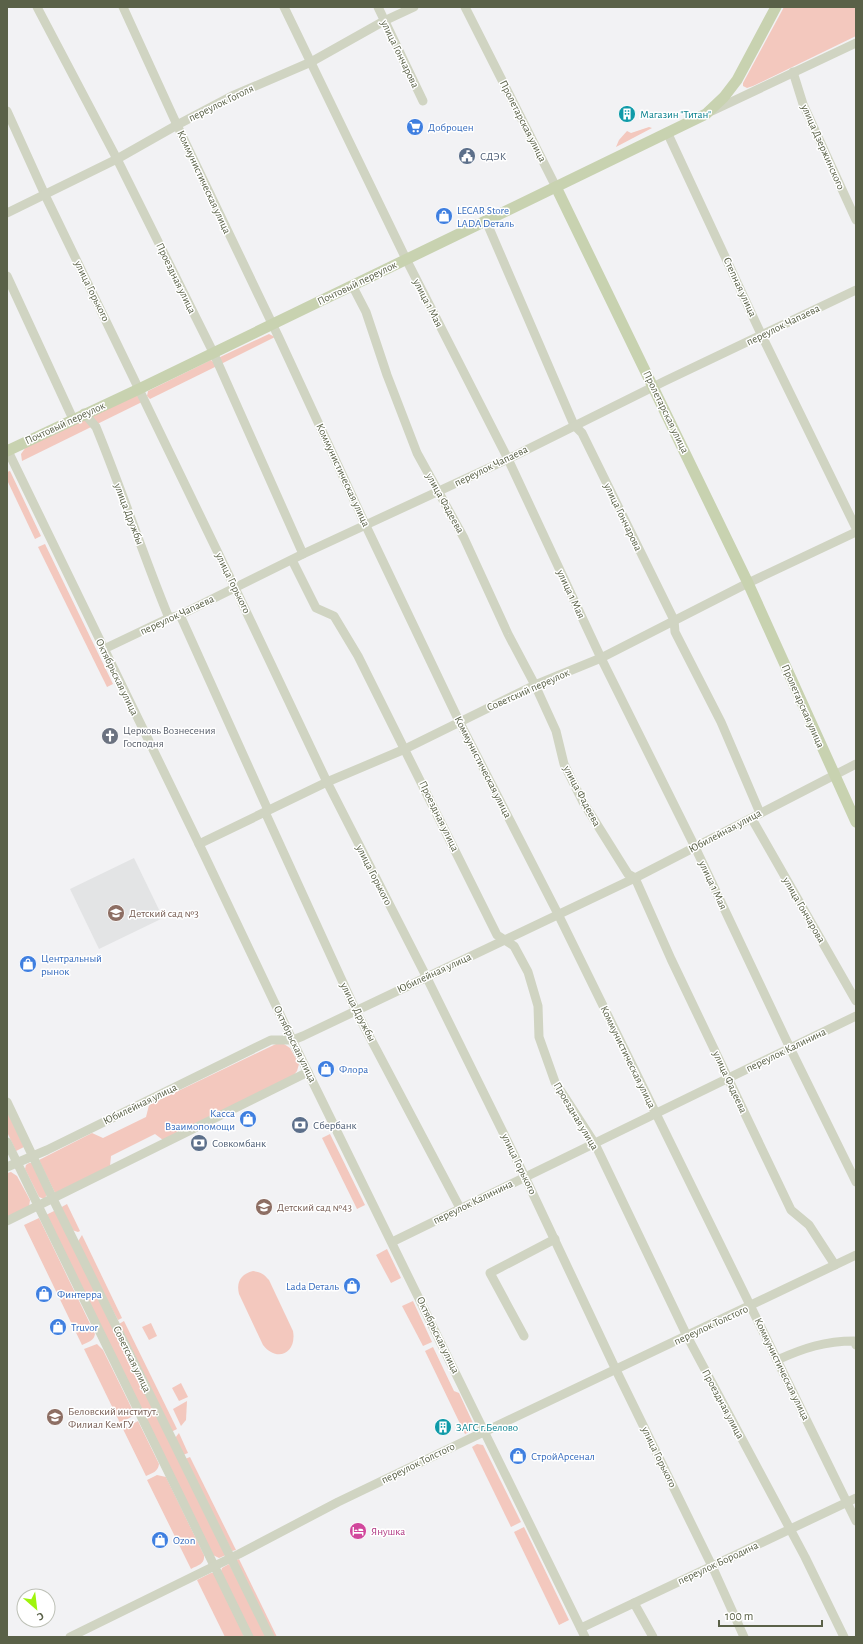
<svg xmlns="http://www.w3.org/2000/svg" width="863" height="1644" font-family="'Alegreya Sans',sans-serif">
	<rect width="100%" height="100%" fill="#f2f2f4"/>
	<!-- education -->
	<polygon fill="#e3e4e5" points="134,858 163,918 99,949 70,889"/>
	<!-- green -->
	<g fill="#f3c8be">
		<polygon points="784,7 856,7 856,36 753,86 747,88 743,86 743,83"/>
		<polygon points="649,127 652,128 616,147 619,140 627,131 631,133"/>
		<polygon points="269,334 275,337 221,364 218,358"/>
		<polygon points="211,360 217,366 150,399 147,396 148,391"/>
		<polygon points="134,396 138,396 142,402 22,461 21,454 26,447"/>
		<polygon points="10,471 41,536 35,539 7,480 7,472"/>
		<polygon points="45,544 113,684 107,687 38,547"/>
		<polygon points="276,1044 284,1044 290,1048 299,1064 297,1071 293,1076 163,1140 155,1134 111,1156 110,1166 55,1193 39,1160 92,1133 103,1138 146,1117 149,1105"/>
		<polygon points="7,1111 24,1147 16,1151 7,1132"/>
		<polygon points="330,1134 365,1205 357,1209 322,1138"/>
		<polygon points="29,1163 32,1163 47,1195 44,1199 39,1197 25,1169 26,1165"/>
		<polygon points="11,1172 17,1176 30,1200 29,1207 7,1219 7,1173"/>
		<polygon points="67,1204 80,1231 78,1232 72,1230 60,1208"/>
		<polygon points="56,1210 226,1555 219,1558 213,1555 46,1215"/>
		<path d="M 39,1218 L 95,1334 C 94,1341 88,1342 82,1345 L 24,1225 Z"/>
		<polygon points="82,1235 122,1318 118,1320 77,1243"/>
		<polygon points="387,1249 401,1278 391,1283 376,1255"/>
		<path d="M 253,1271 C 261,1272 264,1274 269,1280 L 293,1331 C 297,1353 277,1363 263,1345 L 239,1294 C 236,1282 241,1274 253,1271 Z"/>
		<polygon points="413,1301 432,1342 423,1346 402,1306"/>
		<polygon points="124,1321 177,1429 171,1432 119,1324"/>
		<polygon points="151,1323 157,1336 149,1340 142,1327"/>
		<polygon points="97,1344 103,1350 135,1415 120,1423 84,1349"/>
		<polygon points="433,1347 454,1391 459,1393 473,1423 471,1431 465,1434 425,1351"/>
		<polygon points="181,1383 188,1397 179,1401 172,1388"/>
		<polygon points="187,1401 186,1420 181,1426 173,1409"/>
		<path d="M 138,1421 L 159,1464 C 158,1472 152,1473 146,1476 L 123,1429 Z"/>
		<polygon points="179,1433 188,1453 183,1455 175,1438"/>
		<polygon points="477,1444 483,1445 521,1522 511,1527 472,1447"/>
		<polygon points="190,1457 236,1550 232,1551 185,1459"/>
		<path d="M 157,1475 L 166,1477 L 204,1555 C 205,1564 199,1565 191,1569 L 147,1480 Z"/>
		<polygon points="524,1527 569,1620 559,1625 514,1532"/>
		<polygon points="239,1559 277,1637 272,1637 235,1561"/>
		<polygon points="229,1564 268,1637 253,1637 221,1571 222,1568"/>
		<polygon points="211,1573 215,1573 245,1634 242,1637 225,1637 197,1580"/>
	</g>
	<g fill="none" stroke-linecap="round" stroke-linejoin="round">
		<!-- minor -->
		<g stroke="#d0d4c2" stroke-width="9">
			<polyline points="37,7 117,159 213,352 303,554"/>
			<polyline points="123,7 177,125 279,338 366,526 459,721 558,914 856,1521"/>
			<polyline points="284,7 406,259 508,459 601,658 695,847 790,1048 856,1182"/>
			<polyline points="378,7 423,101"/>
			<polyline points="465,7 556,187"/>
			<polyline points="793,72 803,104 856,220"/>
			<polyline points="7,111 45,195 235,588 327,782 426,976 525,1177 616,1370 712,1566 744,1637"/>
			<polyline points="712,111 856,43"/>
			<polyline points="667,132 762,336 856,528"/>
			<polyline points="7,213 117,159 177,125 232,96 311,62 384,21 414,7"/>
			<polyline points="486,221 574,425 582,433 674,620 675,632 721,722 760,813"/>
			<polyline points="7,276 73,419"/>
			<polyline points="352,285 366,312 387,375 417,453 464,538 508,634 535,685 556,731 564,764 583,802 628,874 635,878 671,959 791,1210 809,1225 835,1265"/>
			<path d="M 84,413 L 96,427 C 122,490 143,555 169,618"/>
			<polyline points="7,449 199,844 298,1052 585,1637"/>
			<polyline points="292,560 316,608 334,616 358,656 497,935 514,946 528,972 538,1006 539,1037 555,1082 595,1144 687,1336 805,1557 844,1637"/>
			<polyline points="180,615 268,810"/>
			<polyline points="104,649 169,618 180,615 303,554 508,459 665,381 856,290"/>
			<polyline points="265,812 356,1011 460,1208"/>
			<polyline points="752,819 856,1001"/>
			<polyline points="199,844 327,782 405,749 535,685 601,658 748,583 856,532"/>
			<polyline points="7,1102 53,1199 270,1637"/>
			<polyline points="7,1142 249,1637"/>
			<polyline points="7,1167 47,1150 271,1040 293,1040 303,1036 635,878 856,764"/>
			<polyline points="7,1221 308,1072"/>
			<polyline points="392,1242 856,1016"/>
			<polyline points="524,1336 490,1273 555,1239"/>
			<path d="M 777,1360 C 804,1348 825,1341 854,1341 L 856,1345"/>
			<polyline points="634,1603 653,1637"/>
			<polyline points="581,1628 856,1498"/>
			<polyline points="70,1637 239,1554 338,1502 467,1440 856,1255"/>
		</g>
		<!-- major -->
		<g stroke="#c8d2b0" stroke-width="11">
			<polyline points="556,187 748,583 856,822"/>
			<polyline points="7,451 139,389 706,114 724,97 737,80 776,7"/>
		</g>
	</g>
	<!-- icons -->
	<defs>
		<g id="building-disc" transform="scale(0.9)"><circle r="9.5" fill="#0f9aa8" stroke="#fff"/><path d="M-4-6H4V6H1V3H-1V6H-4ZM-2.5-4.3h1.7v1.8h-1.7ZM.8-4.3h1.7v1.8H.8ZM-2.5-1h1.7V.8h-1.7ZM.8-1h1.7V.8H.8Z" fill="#fff"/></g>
		<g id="supermarket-disc" transform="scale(0.9)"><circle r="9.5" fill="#3f7fe0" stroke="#fff"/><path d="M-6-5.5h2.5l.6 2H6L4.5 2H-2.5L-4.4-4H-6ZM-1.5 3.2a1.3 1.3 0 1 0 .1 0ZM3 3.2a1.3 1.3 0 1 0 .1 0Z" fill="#fff"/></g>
		<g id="civic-disc" transform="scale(0.9)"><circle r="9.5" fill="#5c6f8a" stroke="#fff"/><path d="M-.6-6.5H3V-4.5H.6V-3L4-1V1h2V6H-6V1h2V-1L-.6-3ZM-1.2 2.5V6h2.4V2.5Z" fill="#fff"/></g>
		<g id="shop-disc" transform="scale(0.9)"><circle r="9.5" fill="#3f7fe0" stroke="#fff"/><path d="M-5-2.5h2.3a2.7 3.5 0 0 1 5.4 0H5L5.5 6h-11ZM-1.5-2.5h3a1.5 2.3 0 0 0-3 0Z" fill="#fff"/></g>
		<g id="church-disc" transform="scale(0.9)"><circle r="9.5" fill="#6b7280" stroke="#fff"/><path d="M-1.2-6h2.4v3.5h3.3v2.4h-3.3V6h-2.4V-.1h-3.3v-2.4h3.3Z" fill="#fff"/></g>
		<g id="school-disc" transform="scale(0.9)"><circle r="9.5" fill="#8d6e63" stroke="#fff"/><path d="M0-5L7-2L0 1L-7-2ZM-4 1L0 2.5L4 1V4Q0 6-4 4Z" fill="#fff"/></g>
		<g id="bank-disc" transform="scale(0.9)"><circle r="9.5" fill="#5c6f8a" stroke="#fff"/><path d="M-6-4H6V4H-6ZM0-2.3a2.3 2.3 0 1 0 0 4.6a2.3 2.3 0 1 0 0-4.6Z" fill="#fff"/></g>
		<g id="university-disc" transform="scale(0.9)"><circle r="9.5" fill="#8d6e63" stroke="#fff"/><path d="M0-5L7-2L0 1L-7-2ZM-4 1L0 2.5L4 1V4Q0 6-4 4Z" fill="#fff"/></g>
		<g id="hotel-disc" transform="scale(0.9)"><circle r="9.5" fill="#d1479c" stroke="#fff"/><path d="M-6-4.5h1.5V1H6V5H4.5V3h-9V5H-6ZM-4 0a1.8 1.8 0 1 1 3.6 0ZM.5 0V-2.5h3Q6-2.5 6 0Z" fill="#fff"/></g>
	</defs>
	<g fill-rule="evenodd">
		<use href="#building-disc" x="627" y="114"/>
		<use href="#supermarket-disc" x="415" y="127"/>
		<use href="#civic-disc" x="467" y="156"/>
		<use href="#shop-disc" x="444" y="216"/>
		<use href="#church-disc" x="110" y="736"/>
		<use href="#school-disc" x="116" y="913"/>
		<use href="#shop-disc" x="28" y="964"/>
		<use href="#shop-disc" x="326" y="1069"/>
		<use href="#shop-disc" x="248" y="1119"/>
		<use href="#bank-disc" x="300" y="1125"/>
		<use href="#bank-disc" x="199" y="1143"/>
		<use href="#school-disc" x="264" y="1207"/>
		<use href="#shop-disc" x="352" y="1286"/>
		<use href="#shop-disc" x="44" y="1294"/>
		<use href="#shop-disc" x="58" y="1327"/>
		<use href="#university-disc" x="55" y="1417"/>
		<use href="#building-disc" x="443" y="1427"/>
		<use href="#shop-disc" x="518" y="1456"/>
		<use href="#hotel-disc" x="358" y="1531"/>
		<use href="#shop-disc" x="160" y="1540"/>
	</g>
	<g text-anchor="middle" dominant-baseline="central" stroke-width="3" stroke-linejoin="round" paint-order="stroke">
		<!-- street labels -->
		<g font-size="11" fill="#5a6148" stroke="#fff">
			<text transform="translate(400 54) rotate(64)">улица Гончарова</text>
			<text transform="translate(221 103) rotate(-26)">переулок Гоголя</text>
			<text transform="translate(523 121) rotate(63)">Пролетарская улица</text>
			<text transform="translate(823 147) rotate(66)">улица Дзержинского</text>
			<text transform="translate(204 182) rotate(65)">Коммунистическая улица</text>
			<text transform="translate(176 278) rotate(64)">Проездная улица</text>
			<text transform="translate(357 283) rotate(-26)">Почтовый переулок</text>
			<text transform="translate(740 287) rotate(65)">Степная улица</text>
			<text transform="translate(92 291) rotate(64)">улица Горького</text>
			<text transform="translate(428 303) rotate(63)">улица 1 Мая</text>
			<text transform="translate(783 325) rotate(-26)">переулок Чапаева</text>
			<text transform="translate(666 412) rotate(64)">Пролетарская улица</text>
			<text transform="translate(65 423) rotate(-25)">Почтовый переулок</text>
			<text transform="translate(491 466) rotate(-26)">переулок Чапаева</text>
			<text transform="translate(343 475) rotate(65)">Коммунистическая улица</text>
			<text transform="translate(445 503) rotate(61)">улица Фадеева</text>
			<text transform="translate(129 514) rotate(69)">улица Дружбы</text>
			<text transform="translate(623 517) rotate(64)">улица Гончарова</text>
			<text transform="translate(233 583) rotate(64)">улица Горького</text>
			<text transform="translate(571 594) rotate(65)">улица 1 Мая</text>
			<text transform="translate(177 615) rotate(-25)">переулок Чапаева</text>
			<text transform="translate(117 677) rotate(64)">Октябрьская улица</text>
			<text transform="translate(528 690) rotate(-24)">Советский переулок</text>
			<text transform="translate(803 706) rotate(66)">Пролетарская улица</text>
			<text transform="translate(483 767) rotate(63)">Коммунистическая улица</text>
			<text transform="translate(582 796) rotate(62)">улица Фадеева</text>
			<text transform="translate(439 816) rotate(64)">Проездная улица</text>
			<text transform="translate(725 831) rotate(-28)">Юбилейная улица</text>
			<text transform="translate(374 875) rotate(63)">улица Горького</text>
			<text transform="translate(713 885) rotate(65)">улица 1 Мая</text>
			<text transform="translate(804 910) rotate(60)">улица Гончарова</text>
			<text transform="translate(434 973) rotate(-25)">Юбилейная улица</text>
			<text transform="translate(358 1012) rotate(63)">улица Дружбы</text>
			<text transform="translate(295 1044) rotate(64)">Октябрьская улица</text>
			<text transform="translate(786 1050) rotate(-26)">переулок Калинина</text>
			<text transform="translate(628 1057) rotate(64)">Коммунистическая улица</text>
			<text transform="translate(730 1082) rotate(65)">улица Фадеева</text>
			<text transform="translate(140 1104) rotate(-26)">Юбилейная улица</text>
			<text transform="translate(576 1116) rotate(59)">Проездная улица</text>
			<text transform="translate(519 1164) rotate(64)">улица Горького</text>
			<text transform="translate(473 1202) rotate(-26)">переулок Калинина</text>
			<text transform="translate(711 1325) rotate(-25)">переулок Толстого</text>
			<text transform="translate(438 1335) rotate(64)">Октябрьская улица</text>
			<text transform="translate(132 1359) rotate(64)">Советская улица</text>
			<text transform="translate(782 1369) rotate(64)">Коммунистическая улица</text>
			<text transform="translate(723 1404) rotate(62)">Проездная улица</text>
			<text transform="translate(659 1457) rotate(64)">улица Горького</text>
			<text transform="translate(418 1463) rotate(-26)">переулок Толстого</text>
			<text transform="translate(718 1563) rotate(-25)">переулок Бородина</text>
		</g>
		<!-- culture labels -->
		<g font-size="11" fill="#0d838f" stroke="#fff" text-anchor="start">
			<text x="640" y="114">Магазин "Титан"</text>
			<text x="456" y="1427">ЗАГС г.Белово</text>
		</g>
		<!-- shop labels -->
		<g font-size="11" fill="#366cbe" stroke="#fff" text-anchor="start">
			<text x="428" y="127">Доброцен</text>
			<text x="457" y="210">LECAR Store<tspan x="457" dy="13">LADA Dеталь</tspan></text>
			<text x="41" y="958">Центральный<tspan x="41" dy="13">рынок</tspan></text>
			<text x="339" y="1069">Флора</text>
			<text x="235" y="1113" text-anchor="end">Касса<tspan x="235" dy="13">Взаимопомощи</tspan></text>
			<text x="339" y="1286" text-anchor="end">Lada Dеталь</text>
			<text x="57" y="1294">Финтерра</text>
			<text x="71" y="1327">Truvor</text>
			<text x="531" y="1456">СтройАрсенал</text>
			<text x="173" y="1540">Ozon</text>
		</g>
		<!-- service labels -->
		<g font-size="11" fill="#4e5e75" stroke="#fff" text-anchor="start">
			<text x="480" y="156">СДЭК</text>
			<text x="313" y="1125">Сбербанк</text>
			<text x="212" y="1143">Совкомбанк</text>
		</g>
		<!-- worship labels -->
		<g font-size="11" fill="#5b616d" stroke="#fff" text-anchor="start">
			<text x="123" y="730">Церковь Вознесения<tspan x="123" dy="13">Господня</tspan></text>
		</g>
		<!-- education labels -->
		<g font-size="11" fill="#785e54" stroke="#fff" text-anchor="start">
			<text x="129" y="913">Детский сад №3</text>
			<text x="277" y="1207">Детский сад №43</text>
			<text x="68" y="1411">Беловский институт.<tspan x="68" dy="13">Филиал КемГУ</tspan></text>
		</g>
		<!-- hotel labels -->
		<g font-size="11" fill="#b23c85" stroke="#fff" text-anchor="start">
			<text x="371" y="1531">Янушка</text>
		</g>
	</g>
	<!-- border -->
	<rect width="863" height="1644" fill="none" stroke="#5a6148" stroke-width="16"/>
	<!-- north arrow -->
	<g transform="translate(36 1608) rotate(152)"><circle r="19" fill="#ffffff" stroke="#bdc0b6"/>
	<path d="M0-3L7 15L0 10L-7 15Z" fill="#9ff40c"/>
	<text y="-6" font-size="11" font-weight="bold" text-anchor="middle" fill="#5a6148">С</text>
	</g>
	<!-- scale -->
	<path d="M719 1620v6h103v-6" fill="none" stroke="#5a6148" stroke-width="2"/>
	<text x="725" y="1620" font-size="12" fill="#5a6148" stroke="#ffffff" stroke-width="3" paint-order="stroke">100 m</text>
</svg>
